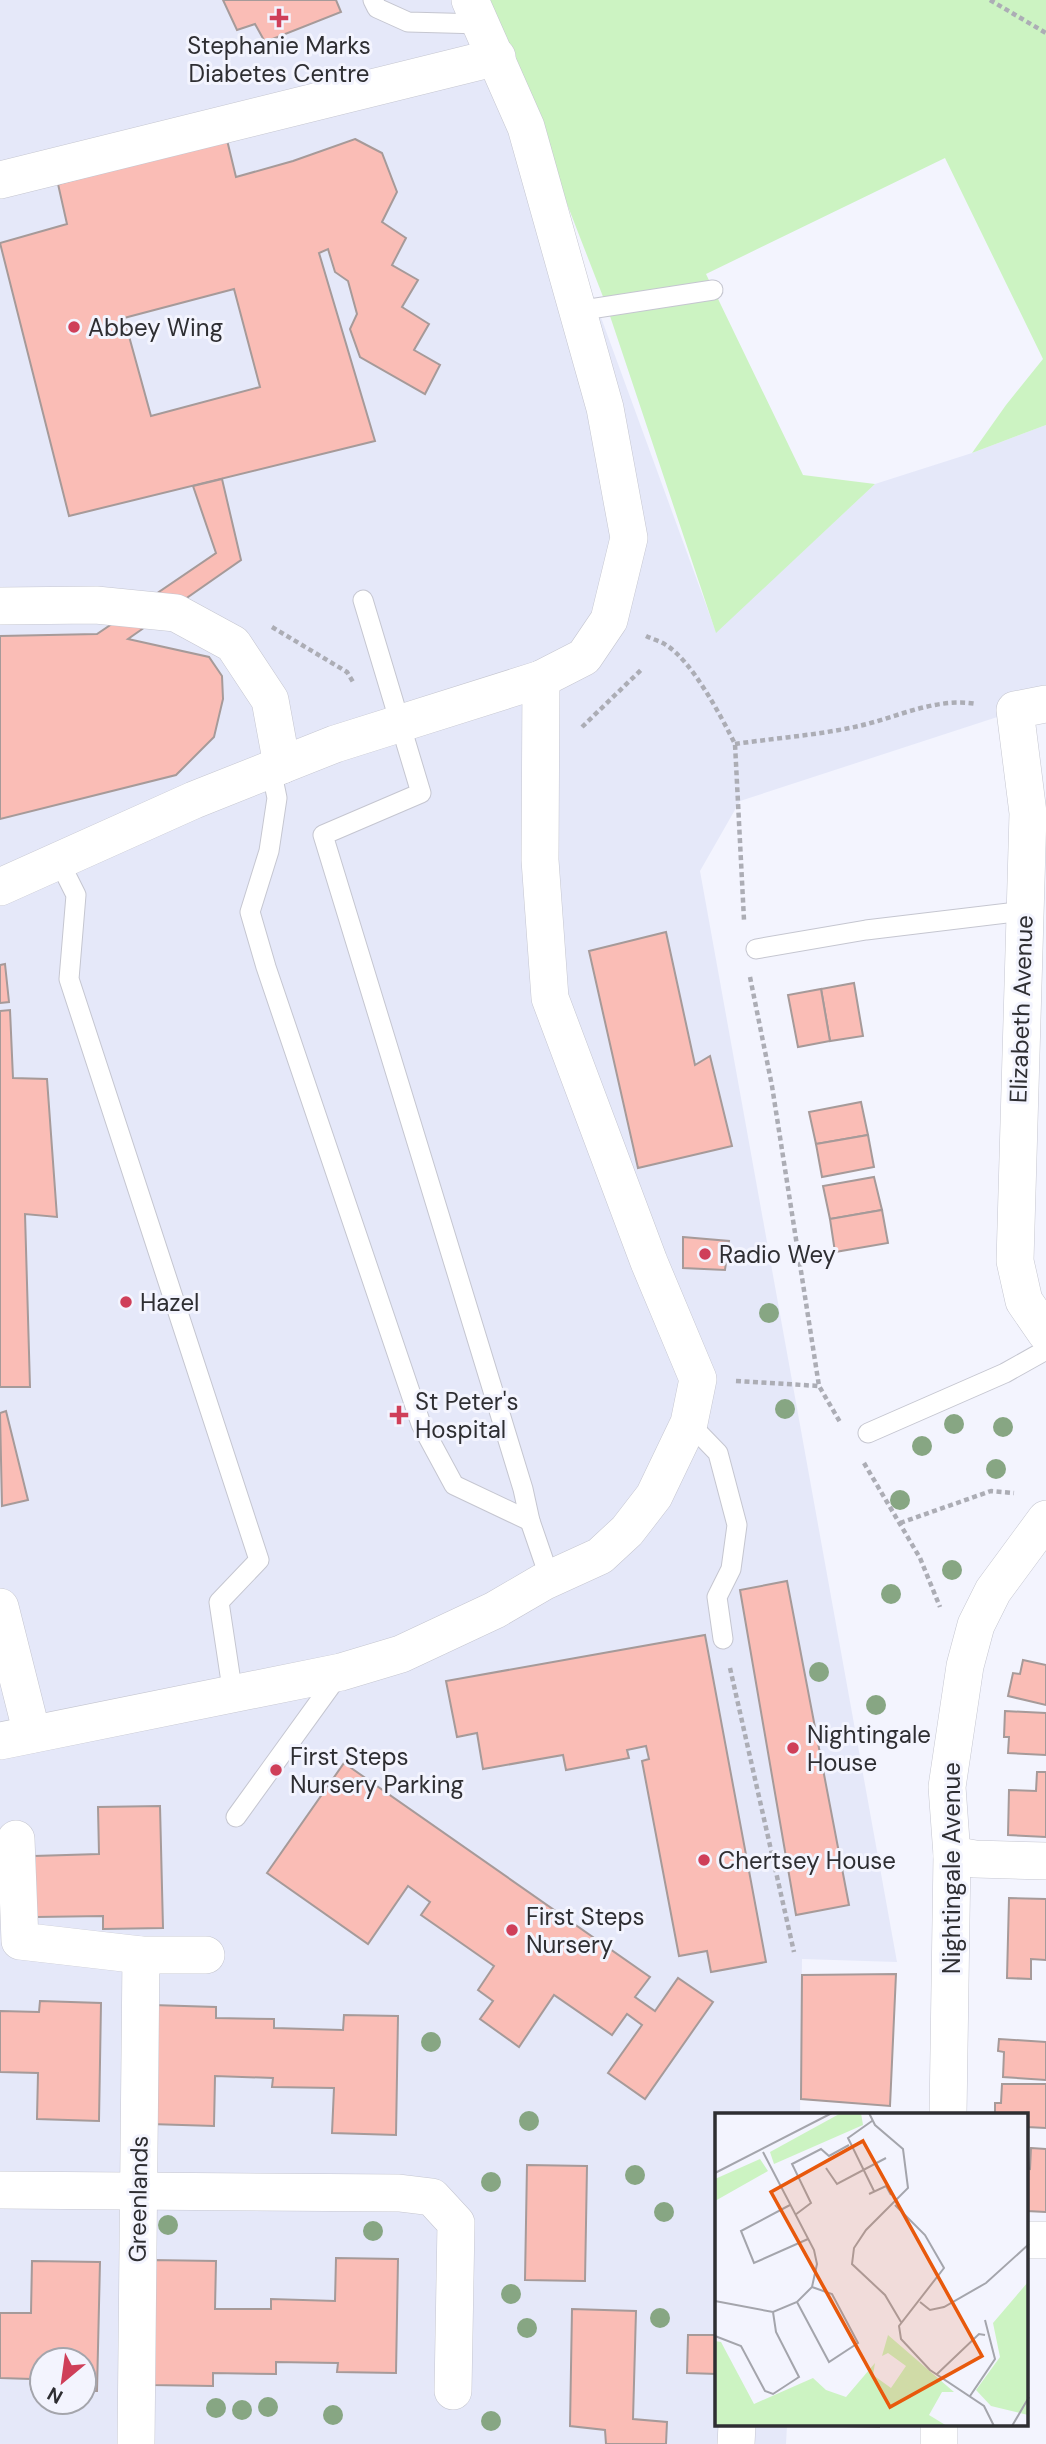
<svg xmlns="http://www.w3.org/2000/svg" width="1046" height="2444" font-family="'DM Sans',sans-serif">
	<rect width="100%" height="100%" fill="#f3f4fe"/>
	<!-- built -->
	<path fill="#e5e8f9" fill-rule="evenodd" d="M 0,0 L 485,0 L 716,632 L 875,484 L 972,453 L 1046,425 L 1046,701 L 740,801 L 700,871 L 897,1962 L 802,1959 L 800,2115 L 717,2115 L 717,2425 L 787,2425 L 786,2444 L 0,2444 ZM 42,2360 L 84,2360 L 84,2402 L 42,2402 Z"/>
	<!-- green -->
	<polygon fill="#ccf3c2" points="488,0 1046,0 1046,425 972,453 1006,405 1043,359 945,158 706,274 803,475 875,484 716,633 607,307"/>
	<!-- building -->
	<g fill="#fabdb6" stroke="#a69a99" stroke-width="2" fill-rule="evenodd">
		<polygon points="223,0 336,0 341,12 265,42 255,24 237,30"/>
		<path d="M 355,139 L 382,153 L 397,192 L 382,222 L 406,238 L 392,265 L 418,280 L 402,307 L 429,324 L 414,350 L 440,365 L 425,394 L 360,357 L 350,329 L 357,314 L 348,281 L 335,272 L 328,249 L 319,253 L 375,441 L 69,516 L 0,243 L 67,224 L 58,184 L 227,140 L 236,177 L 293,161 ZM 234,289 L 260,387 L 151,416 L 124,318 Z"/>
		<polygon points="222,479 241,560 128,639 209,657 222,676 223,699 214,737 176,775 0,819 0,636 97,634 216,553 193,486"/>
		<polygon points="666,932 695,1065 710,1056 732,1146 638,1168 589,951"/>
		<polygon points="5,964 9,1002 0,1003 0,965"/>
		<polygon points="854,983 863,1036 830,1041 821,989"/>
		<polygon points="821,989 830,1041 798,1047 788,995"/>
		<polygon points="10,1010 13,1078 47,1079 57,1217 25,1214 30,1387 0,1387 0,1011"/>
		<polygon points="861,1102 868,1135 816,1144 809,1112"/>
		<polygon points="868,1135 874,1167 822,1177 816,1144"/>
		<polygon points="874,1177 882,1210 830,1219 823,1186"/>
		<polygon points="882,1210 888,1243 835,1252 830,1219"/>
		<polygon points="683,1237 729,1241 725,1270 683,1268"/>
		<polygon points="6,1411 28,1500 2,1506 0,1413"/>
		<polygon points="787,1581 849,1905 796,1915 740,1590"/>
		<polygon points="705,1635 766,1962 711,1972 707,1951 679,1956 642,1761 649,1759 646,1746 627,1750 629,1758 566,1770 563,1755 483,1769 477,1733 457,1737 446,1681"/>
		<polygon points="1023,1660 1046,1665 1046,1705 1008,1696 1013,1673 1020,1674"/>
		<polygon points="1005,1711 1046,1713 1046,1755 1008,1753 1009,1737 1004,1737"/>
		<polygon points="344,1763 650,1977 635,1997 655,2011 678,1978 713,2002 645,2099 608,2073 642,2025 627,2014 612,2035 554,1995 519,2047 480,2019 493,2001 478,1990 494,1966 421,1915 430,1902 408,1886 368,1944 267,1873"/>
		<polygon points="1037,1772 1046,1772 1046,1837 1008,1835 1009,1790 1036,1791"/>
		<polygon points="160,1806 163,1928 103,1929 103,1916 36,1917 34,1856 99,1854 98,1807"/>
		<polygon points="1009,1898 1046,1899 1046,1960 1031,1959 1031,1979 1007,1978"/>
		<polygon points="896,1974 890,2106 801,2099 802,1975"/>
		<polygon points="40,2001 101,2003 99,2121 37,2119 38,2073 0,2072 0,2011 39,2012"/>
		<polygon points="152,2005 216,2007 216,2018 274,2019 274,2028 343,2030 344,2015 398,2016 396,2135 332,2133 334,2088 272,2087 273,2078 215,2076 214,2126 150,2124"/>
		<polygon points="999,2039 1046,2042 1046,2080 1003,2077 1004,2052 998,2051"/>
		<polygon points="1002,2084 1046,2084 1046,2128 1027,2127 1027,2115 995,2115 995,2103 1001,2103"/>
		<polygon points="1031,2148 1046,2149 1046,2212 1027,2211 1027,2168 1030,2169"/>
		<polygon points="527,2165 587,2166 585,2281 525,2280"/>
		<polygon points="336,2258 398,2259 396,2373 337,2372 338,2363 276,2362 276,2374 213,2373 213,2386 150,2385 152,2260 216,2261 215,2309 271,2309 271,2299 335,2301"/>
		<polygon points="32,2261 100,2262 97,2391 84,2391 84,2360 42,2360 42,2390 31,2389 31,2379 0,2378 0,2313 31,2313"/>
		<polygon points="572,2309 636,2311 633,2419 667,2422 666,2444 606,2444 605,2430 570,2426"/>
		<polygon points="688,2335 717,2335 717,2374 687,2373"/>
		<polygon points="806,2425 879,2425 879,2427"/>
	</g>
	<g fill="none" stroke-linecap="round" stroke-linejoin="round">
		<!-- lane casing -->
		<g stroke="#c5c6d0" stroke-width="21">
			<g id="lane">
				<polyline points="373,0 377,8 408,22 481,24"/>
				<polyline points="577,311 713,290"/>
				<polyline points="363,600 421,793 323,835 523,1489 530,1521 550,1579"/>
				<polyline points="271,769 277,798 269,851 250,912 266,967 421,1424 454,1485 530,1521"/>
				<polyline points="59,861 76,895 69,979 259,1560 219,1602 233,1695"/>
				<polyline points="756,949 866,930 1024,911"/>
				<polyline points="689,1423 718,1453 737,1525 731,1569 717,1597 723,1639"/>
				<polyline points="868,1433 1005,1373 1046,1350"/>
				<polyline points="236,1817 340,1673"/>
			</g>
		</g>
		<!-- street casing -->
		<g stroke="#c5c6d0" stroke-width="38">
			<g id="street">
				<polyline points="0,180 497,57"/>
				<polyline points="0,606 96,605 176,613 233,644 270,700 282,765"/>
				<polyline points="1046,704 1015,710 1028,813 1015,1261 1024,1301 1046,1333"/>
				<polyline points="0,887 194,800 335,744 541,679 584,657 609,620 629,538 605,408 526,127 470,0"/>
				<polyline points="0,1607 32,1734"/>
				<polyline points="0,1741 341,1672 401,1654 495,1610 543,1582 600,1556 627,1531 654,1496 689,1423 698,1379 649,1262 550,998 540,860 541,679"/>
				<polyline points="16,1839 20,1941 141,1955 206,1955"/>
				<polyline points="952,1855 975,1859 1046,1861"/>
				<polyline points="948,2115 952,1855 947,1787 965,1666 976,1625 993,1591 1046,1519"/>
				<polyline points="0,2190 399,2193 432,2197 456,2223 453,2391"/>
				<polyline points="1027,2240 1046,2240"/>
				<polyline points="136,2444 141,1955"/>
				<polyline points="736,2444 737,2425"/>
				<polyline points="939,2444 939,2425"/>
			</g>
		</g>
		<!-- path -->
		<g stroke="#acadb5" stroke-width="4.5" stroke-dasharray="5 3.5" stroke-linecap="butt">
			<polyline points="990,0 1046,33"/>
			<polyline points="272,627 347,672 353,682"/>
			<path d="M 646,636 C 652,639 660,641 666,645 C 692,661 721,716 735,744 L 744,920"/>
			<polyline points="582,727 642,669"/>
			<path d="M 735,744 C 776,738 819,735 859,726 C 898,717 936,697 977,704"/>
			<polyline points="750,977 772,1086 819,1386 840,1422"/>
			<polyline points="736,1381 819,1386"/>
			<polyline points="864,1463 920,1558 940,1607"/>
			<polyline points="900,1523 991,1491 1014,1493"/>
			<polyline points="730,1668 794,1952"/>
		</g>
		<!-- lane -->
		<use href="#lane" stroke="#fff" stroke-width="19"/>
		<!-- street -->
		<use href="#street" stroke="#fff" stroke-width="37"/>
	</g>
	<!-- trees -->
	<g fill="#87a683">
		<circle cx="769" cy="1313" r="10"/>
		<circle cx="785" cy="1409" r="10"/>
		<circle cx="954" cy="1424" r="10"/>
		<circle cx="1003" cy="1427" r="10"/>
		<circle cx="922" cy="1446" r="10"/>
		<circle cx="996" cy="1469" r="10"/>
		<circle cx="900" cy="1500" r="10"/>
		<circle cx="952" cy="1570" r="10"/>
		<circle cx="891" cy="1594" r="10"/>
		<circle cx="819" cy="1672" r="10"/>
		<circle cx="876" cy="1705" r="10"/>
		<circle cx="431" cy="2042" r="10"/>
		<circle cx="529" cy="2121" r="10"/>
		<circle cx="635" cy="2175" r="10"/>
		<circle cx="491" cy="2182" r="10"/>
		<circle cx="664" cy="2212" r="10"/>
		<circle cx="168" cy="2225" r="10"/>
		<circle cx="373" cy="2231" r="10"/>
		<circle cx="511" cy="2294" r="10"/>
		<circle cx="660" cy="2318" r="10"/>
		<circle cx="527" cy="2328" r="10"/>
		<circle cx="268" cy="2407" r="10"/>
		<circle cx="216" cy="2408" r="10"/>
		<circle cx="242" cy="2410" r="10"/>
		<circle cx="333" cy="2415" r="10"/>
		<circle cx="491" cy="2421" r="10"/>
	</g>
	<!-- markers -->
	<g fill="#cf3f59" stroke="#f3f4fe" stroke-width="2.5">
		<path d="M275.5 7.5h7v7h7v7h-7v7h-7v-7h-7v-7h7z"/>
		<circle cx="74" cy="327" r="7"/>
		<circle cx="705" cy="1254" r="7"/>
		<circle cx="126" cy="1302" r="7"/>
		<path d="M395.5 1404.5h7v7h7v7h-7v7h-7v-7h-7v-7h7z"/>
		<circle cx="793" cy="1748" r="7"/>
		<circle cx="276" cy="1770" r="7"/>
		<circle cx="704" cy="1860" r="7"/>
		<circle cx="512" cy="1930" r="7"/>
	</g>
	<g text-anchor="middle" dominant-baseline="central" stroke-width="6" stroke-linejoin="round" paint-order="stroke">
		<!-- poi labels -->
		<g font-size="24" fill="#2e2e32" stroke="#f3f4fe" text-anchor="start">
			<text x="279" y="45" text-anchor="middle">Stephanie Marks<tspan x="279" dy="28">Diabetes Centre</tspan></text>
			<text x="88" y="327">Abbey Wing</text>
			<text x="719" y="1254">Radio Wey</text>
			<text x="140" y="1302">Hazel</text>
			<text x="415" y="1401">St Peter's<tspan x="415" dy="28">Hospital</tspan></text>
			<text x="807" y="1734">Nightingale<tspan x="807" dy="28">House</tspan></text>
			<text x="290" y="1756">First Steps<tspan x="290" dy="28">Nursery Parking</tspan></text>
			<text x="718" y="1860">Chertsey House</text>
			<text x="526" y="1916">First Steps<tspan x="526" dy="28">Nursery</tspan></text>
		</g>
		<!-- street labels -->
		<g font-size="24" fill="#2e2e32" stroke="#f3f4fe">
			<text transform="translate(1021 1009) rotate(-88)">Elizabeth Avenue</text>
			<text transform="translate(951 1868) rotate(-90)">Nightingale Avenue</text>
			<text transform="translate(138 2199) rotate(-89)">Greenlands</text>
		</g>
	</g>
	<!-- overview -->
	<g transform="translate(715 2113)">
		<rect width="313" height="313" fill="#f3f4fe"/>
		<path d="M 126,0 L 146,0 L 148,12 L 59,51 L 55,39 ZM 45,46 L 53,58 L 0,88 L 0,66 ZM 313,169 L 313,302 L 276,293 L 261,277 L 285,244 L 278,210 ZM 173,222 L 239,279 L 227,279 L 214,302 L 232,313 L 0,313 L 0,228 L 6,229 L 39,291 L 98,265 L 111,277 L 131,284 L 160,250 L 158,262 L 176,275 L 191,253 L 173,240 L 167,243 Z" fill="#ccf3c2"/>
		<path fill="none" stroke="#a4a5ac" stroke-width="2" d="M 154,0 L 160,12 L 188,36 L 193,75 L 151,117 L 139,135 L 137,151 L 170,182 L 186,209M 157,8 L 133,25 L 159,78M 111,55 L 122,71 L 171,45M 0,60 L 117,0M 154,81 L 171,73 L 176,82M 75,92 L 26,118 L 39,150 L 93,126M 180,92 L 210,122 L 229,155 L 184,213 L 186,226 L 215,257 L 269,293 L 279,313M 80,102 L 96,90 L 77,51 L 106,36 L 114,43 L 134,32M 0,188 L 58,199 L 82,189 L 97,174 L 102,151 L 99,137 L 48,39M 82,189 L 114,249 L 143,230 L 117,181 L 97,174M 205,189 L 215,197 L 229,194 L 271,170 L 314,131M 0,223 L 26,233 L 50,278 L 58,281 L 84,264 L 61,219 L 58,199M 221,262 L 264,221 L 270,222M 255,283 L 280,246 L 270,207M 297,313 L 314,284"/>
		<path fill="#e8590c" fill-opacity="0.15" stroke="#e8590c" stroke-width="3.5" d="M 148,28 L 267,243 L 175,294 L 56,79 Z"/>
		<rect width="313" height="313" fill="none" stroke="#2e2e32" stroke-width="3.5"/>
	</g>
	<!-- north arrow -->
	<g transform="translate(63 2381) rotate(209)"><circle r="33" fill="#f3f4fe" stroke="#a4a5ac" stroke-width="2"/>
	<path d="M0-5L12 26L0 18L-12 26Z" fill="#cf3f59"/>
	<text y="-10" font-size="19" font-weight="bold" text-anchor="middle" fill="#2e2e32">N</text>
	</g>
</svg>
